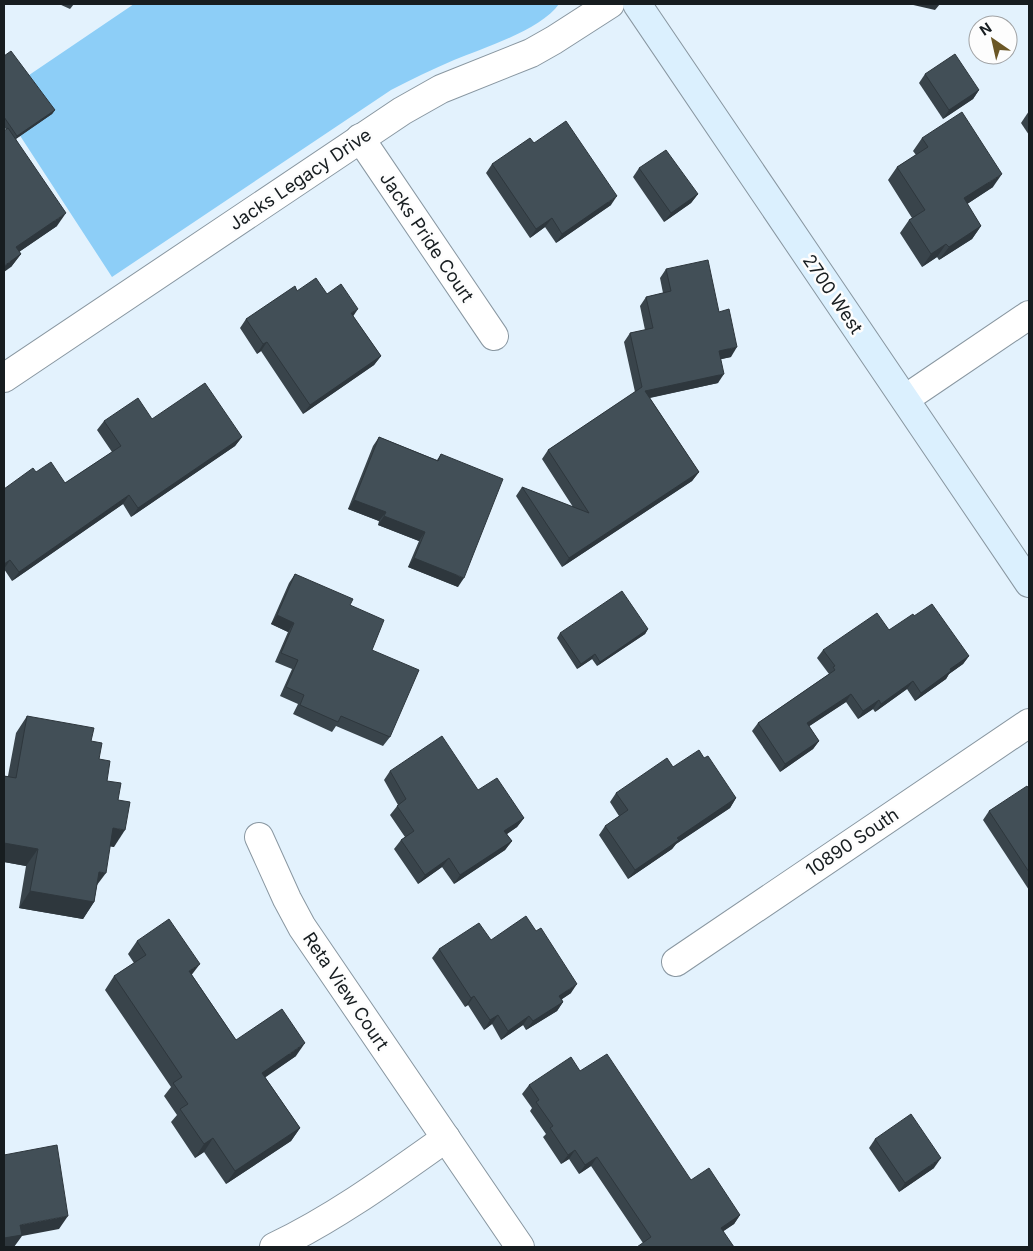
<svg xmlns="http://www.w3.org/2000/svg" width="1033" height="1251" font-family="Inter,sans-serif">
	<rect width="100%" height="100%" fill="#e3f2fd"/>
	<!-- green -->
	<path fill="#8dcef7" d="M 134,4 L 559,4 C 541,30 483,48 454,60 C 433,69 412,79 391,90 L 112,277 L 4,111 L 4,92 Z"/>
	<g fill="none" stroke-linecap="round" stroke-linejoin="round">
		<!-- street casing -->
		<g stroke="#8997a1" stroke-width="30">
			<g id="street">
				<polyline points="360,138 494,336"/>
				<polyline points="4,378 402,111 441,89 531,53 554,40 610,4"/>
				<polyline points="905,399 1029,315"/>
				<polyline points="259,837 287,899 302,927 520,1247"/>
				<polyline points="676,962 1029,723"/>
				<path d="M 274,1247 C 335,1218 391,1177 446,1138"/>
			</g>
		</g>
		<!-- secondary casing -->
		<g stroke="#8997a1" stroke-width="30">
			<polyline id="secondary" points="637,4 1029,583"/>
		</g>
		<!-- street -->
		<use href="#street" stroke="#fff" stroke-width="28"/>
		<!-- secondary -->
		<use href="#secondary" stroke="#dbf0fe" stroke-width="28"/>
	</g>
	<!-- wall -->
	<g fill="#39444b">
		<polygon points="59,4 74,4 70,9"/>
		<polygon points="4,56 55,110 52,114 16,139 57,226 19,252 21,254 11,267 6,130 4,126"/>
		<polygon points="925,74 979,90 973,99 943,119 919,83"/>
		<polygon points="1029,111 1029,135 1021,123"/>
		<polygon points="922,138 993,187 967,204 981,226 972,239 939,260 937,257 922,267 900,233 909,220 912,218 888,180 897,167 916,155 913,151"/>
		<polygon points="534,143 611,205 556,243 545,227 530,238 486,173 492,164"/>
		<polygon points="639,168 698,194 691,203 664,222 633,177"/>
		<polygon points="666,269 719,312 731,357 721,359 718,383 650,398 699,472 692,481 562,567 516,496 522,487 573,507 542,459 548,450 635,392 624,342 630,333 645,330 640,306 646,297 663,293 660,278"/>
		<polygon points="297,291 327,294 353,316 381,356 374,365 303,414 261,351 257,354 240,328 246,319"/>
		<polygon points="152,419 242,437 235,446 131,517 123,504 12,581 4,569 4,489 36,472 65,483 112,452 97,430 104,421"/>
		<polygon points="379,437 437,460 441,454 458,587 408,567 419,541 378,525 379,521 348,509 373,446"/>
		<polygon points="295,574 350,605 372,650 390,737 383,746 336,726 332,732 293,714 298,704 280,696 292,669 275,662 288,632 271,624 289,583"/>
		<polygon points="914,616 969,656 963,664 949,674 946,679 915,701 907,689 875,712 873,709 858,719 846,702 809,726 819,741 813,749 780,772 752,731 758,723 829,674 817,658 823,650 889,630"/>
		<polygon points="648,629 645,634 597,666 592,659 577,669 557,638 560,633"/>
		<polygon points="27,716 91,741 99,759 107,781 118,800 114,847 110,846 97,885 94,902 83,919 19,908 26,866 4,862 4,776 8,776 16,733"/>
		<polygon points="704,758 736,798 730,808 676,844 672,849 628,879 599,835 605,826 619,816 610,802 616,793 673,767"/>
		<polygon points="390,771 478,790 524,818 517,827 507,834 512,841 505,850 454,884 442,867 418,884 394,849 401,840 405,837 390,815 398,805 384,780"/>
		<polygon points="1029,789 1029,890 983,820 989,811"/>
		<polygon points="491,940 571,993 562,999 563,1002 557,1011 526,1030 523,1025 501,1040 492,1024 484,1030 468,1005 465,1007 432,958 439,949"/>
		<polygon points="137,941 192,975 236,1040 296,1056 265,1077 300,1128 291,1141 226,1184 204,1152 195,1158 171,1122 177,1115 164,1096 171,1087 105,990 114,976 134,963 128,954"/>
		<polygon points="580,1071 691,1180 740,1215 734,1224 723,1231 643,1243 591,1166 579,1174 569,1159 561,1164 543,1137 546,1134 530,1111 532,1108 522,1094 529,1085"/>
		<polygon points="875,1139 934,1168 899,1192 869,1148"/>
	</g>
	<!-- shaded-wall -->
	<g fill="#2e373d">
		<polygon points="909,4 940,4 935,10"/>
		<polygon points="979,90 973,99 943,119 949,110"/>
		<polygon points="55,110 52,114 14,140 17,136"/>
		<polygon points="1002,174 993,187 955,212 964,198"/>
		<polygon points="698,194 691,203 664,222 671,213"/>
		<polygon points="617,196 611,205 556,243 562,234"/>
		<polygon points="66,213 57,226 7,260 16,247"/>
		<polygon points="552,218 545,227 530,238 536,229"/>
		<polygon points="981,226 972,239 939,260 949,247"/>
		<polygon points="946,244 937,257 922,267 931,254"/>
		<polygon points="21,254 11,267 4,272 4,266"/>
		<polygon points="358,309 352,318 351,313"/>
		<polygon points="267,342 261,351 257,354 263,344"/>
		<polygon points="737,347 731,357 713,361 719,351"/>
		<polygon points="381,356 374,365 303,414 310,405"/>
		<polygon points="724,374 718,383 639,400 645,391"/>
		<polygon points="242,437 235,446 131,517 138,508"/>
		<polygon points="699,472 692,481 562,567 569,558"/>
		<polygon points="129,495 123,504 12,581 19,572"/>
		<polygon points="354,500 386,512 379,521 348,509"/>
		<polygon points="384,516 425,532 419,541 378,525"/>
		<polygon points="414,558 464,578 458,587 408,567"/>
		<polygon points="10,560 4,569 4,564"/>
		<polygon points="277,615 294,623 288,632 271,624"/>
		<polygon points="648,629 645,634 597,666 600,662"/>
		<polygon points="595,654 592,659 577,669 581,664"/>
		<polygon points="969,656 963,664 949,674 946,679 915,701 921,693 950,669"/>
		<polygon points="913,681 907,689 875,712 881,704"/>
		<polygon points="851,694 846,702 802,731 807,723"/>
		<polygon points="879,700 873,709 858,719 863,711"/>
		<polygon points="819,741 813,749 780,772 785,764"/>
		<polygon points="736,798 730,808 676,844 672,849 628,879 635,870 677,838"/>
		<polygon points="524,818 517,827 498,840 504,831"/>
		<polygon points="113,828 125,830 114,847 102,845"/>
		<polygon points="512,841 505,850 454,884 460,875"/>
		<polygon points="4,843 38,849 26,866 4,862"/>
		<polygon points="449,858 442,867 418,884 425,875"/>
		<polygon points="99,872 106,873 94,889"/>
		<polygon points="30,891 94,902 83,919 19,908"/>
		<polygon points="200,964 190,977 189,971"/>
		<polygon points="577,984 571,993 553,1005 559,996"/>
		<polygon points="474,996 468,1005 465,1007 471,998"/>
		<polygon points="563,1002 557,1011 526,1030 533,1021"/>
		<polygon points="498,1015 492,1024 484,1030 490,1020"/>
		<polygon points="529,1016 523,1025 501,1040 508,1031"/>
		<polygon points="305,1043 296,1056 253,1086 262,1073"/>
		<polygon points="300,1128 291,1141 226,1184 235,1171"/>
		<polygon points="213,1138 204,1152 195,1158 204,1144"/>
		<polygon points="575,1150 569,1159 561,1164 568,1155"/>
		<polygon points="597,1157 591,1166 579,1174 585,1165"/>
		<polygon points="941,1158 934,1168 899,1192 905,1183"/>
		<polygon points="740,1215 734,1224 715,1237 721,1228"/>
		<polygon points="68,1216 59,1229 22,1236 14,1247 4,1247 4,1238 20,1225"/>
	</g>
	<!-- building -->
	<g fill="#424f57" stroke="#2e373d">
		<polygon points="11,51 55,110 17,136 4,117 4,56"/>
		<polygon points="955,54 979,90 949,110 925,74"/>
		<polygon points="962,112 1002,174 964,198 981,226 949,247 946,244 931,254 909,220 925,210 897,167 928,147 922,138"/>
		<polygon points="566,121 617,196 562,234 552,218 536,229 492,164 530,138 534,143"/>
		<polygon points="8,128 66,213 16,247 21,254 4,266 4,131"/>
		<polygon points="666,150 698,194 671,213 639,168"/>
		<polygon points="708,260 719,312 729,309 737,347 719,351 724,374 645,391 699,472 569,558 522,487 589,513 548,450 642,387 630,333 653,328 646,297 671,291 666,269"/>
		<polygon points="316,278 327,294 341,284 358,309 351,313 381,356 310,405 267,342 263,344 246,319 295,286 297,291"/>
		<polygon points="205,383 242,437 138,508 129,495 19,572 10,560 4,564 4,489 33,468 36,472 51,462 65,483 121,446 104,421 138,398 152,419"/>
		<polygon points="379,437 438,461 441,454 503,479 464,578 414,558 425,532 384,516 386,512 354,500"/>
		<polygon points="295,574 353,599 350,605 384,620 372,650 419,670 390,737 341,716 338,722 300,705 304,695 286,687 298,660 281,653 294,623 277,615"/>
		<polygon points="622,591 648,629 600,662 595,654 581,664 560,633"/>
		<polygon points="932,604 969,656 950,669 951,671 921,693 913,681 881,704 879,700 863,711 851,694 807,723 819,741 785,764 758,723 835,670 833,667 835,666 823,650 877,613 889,630 913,614 914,616"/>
		<polygon points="27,716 94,728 91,741 102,743 99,759 110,761 107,781 121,783 118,800 130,802 125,830 113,828 106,873 99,872 94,902 30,891 38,849 4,843 4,776 16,778"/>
		<polygon points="442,736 478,790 497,778 524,818 504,831 512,841 460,875 449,858 425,875 401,840 414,831 397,806 406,799 390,771"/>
		<polygon points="699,750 704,758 708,756 736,798 677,838 679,840 635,870 605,826 628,810 616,793 667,758 673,767"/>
		<polygon points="1027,786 1029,789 1029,872 989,811"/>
		<polygon points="526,916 536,931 541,928 577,984 559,996 563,1002 533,1021 529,1016 508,1031 498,1015 490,1020 474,996 471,998 439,949 479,923 491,940"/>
		<polygon points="169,919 200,964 189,971 236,1040 282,1009 305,1043 262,1073 300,1128 235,1171 213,1138 204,1144 180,1109 188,1104 173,1083 182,1077 114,976 146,955 137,941"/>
		<polygon points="607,1054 691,1180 709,1168 740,1215 721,1228 734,1247 637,1247 651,1237 597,1157 585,1165 575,1150 568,1155 550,1128 553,1126 536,1102 539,1100 529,1085 571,1057 580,1071"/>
		<polygon points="911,1114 941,1158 905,1183 875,1139"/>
		<polygon points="57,1145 68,1216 20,1225 22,1235 4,1238 4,1155"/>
	</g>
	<g text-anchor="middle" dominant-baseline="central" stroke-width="5" stroke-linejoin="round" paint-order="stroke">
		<!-- street labels -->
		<g font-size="18" fill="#171d20" stroke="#fdfdfd">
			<text transform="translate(300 179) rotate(-34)">Jacks Legacy Drive</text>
			<text transform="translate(427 237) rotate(56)">Jacks Pride Court</text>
			<text transform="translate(833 294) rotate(56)">2700 West</text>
			<text transform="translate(852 842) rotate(-34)">10890 South</text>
			<text transform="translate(346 991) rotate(56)">Reta View Court</text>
		</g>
	</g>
	<!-- border -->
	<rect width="1033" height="1251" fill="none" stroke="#171d20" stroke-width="10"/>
	<!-- north arrow -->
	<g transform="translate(993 40) rotate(326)"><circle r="24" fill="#fdfdfd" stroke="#a1a3a5"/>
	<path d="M0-4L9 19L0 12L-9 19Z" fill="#6b5726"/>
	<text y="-8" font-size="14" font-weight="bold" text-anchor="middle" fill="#171d20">N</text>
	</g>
</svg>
